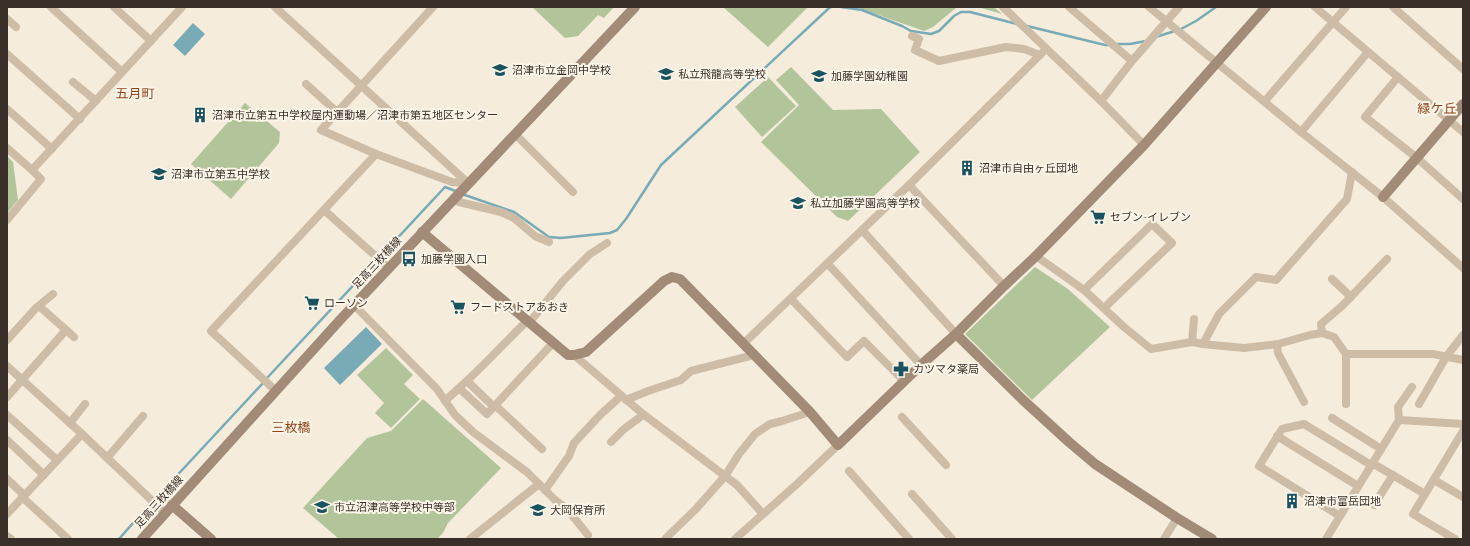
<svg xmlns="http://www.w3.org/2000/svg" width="1470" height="546" font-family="'Sofia Sans Condensed','Noto Sans JP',sans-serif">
	<rect width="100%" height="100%" fill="#f5ecdc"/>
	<!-- green -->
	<g fill="#b2c59a">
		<polygon points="532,7 614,7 604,18 598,15 578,36 565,38"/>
		<polygon points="723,7 808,7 768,47"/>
		<polygon points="856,7 957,7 933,27 924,31"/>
		<polygon points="977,7 994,7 1002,14"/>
		<polygon points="791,67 833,110 881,109 920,152 848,221 837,217 761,142 799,105 776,80"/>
		<polygon points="768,77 796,106 762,137 735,107"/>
		<polygon points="245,103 280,132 279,143 231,199 191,164"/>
		<polygon points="7,156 13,162 18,200 7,213"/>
		<polygon points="1035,267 1068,289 1110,327 1032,400 965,334"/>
		<polygon points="386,348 413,375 404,384 420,399 391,428 375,413 384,403 357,375"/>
		<polygon points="423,399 501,468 448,523 443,533 437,539 339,539 303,508 367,438 391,431"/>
	</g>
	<!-- water -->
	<g fill="#78abb5">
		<polygon points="193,23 205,34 185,56 173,45"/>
		<polygon points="366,327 382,344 340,385 324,368"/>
	</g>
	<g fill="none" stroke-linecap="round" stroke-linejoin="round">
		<!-- stream -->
		<g stroke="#78abb5" stroke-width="2.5">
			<polyline points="841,7 862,10 902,26 911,31 931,34 939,31 954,16 961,12 970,12 1017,24"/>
			<polyline points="1027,26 1105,45 1110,45"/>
			<polyline points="1156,37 1181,29 1196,21 1216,7"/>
			<polyline points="1117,44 1130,44 1146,41"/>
			<polyline points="462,194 514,212 549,237 561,238 610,233 617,230 626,219 661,165 828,9 831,7"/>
			<polyline points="267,378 445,187 458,192"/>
			<polyline points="157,497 263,383"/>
			<polyline points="119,539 149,505"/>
		</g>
		<!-- street -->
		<g stroke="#cebda6" stroke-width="8">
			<polyline points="51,7 122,72"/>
			<polyline points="114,7 151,41"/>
			<polyline points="275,7 468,183"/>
			<polyline points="1003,7 1101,101 1144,145"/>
			<polyline points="1069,7 1132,61"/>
			<polyline points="1149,7 1301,132 1383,197 1463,268"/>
			<polyline points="1315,7 1463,132"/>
			<polyline points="1393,7 1463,69"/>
			<polyline points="7,19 16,27"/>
			<polyline points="912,36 919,39 915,50 939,61 1006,47 1024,49 1040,55"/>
			<polyline points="7,54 80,119"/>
			<polyline points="1398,77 1365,117 1417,158 1463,199"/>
			<polyline points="73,82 96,101"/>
			<polyline points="306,84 337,112"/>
			<polyline points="1101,101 1132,61 1179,7"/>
			<polyline points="1265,101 1346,7"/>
			<polyline points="7,109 52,149"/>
			<polyline points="1301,132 1368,52"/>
			<polyline points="515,134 573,192"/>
			<polyline points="7,148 32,170 182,7"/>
			<polyline points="376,154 321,130 433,7"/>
			<polyline points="909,185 1004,286"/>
			<polyline points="453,199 459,202 501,212 514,218 535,236 549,242"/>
			<polyline points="324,210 389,268"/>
			<polyline points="7,220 41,179 32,170"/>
			<polyline points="862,230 956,334"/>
			<polyline points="1036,256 1084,290 1124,327 1151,349 1192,342 1203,344 1244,348 1278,344 1310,335 1322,333 1334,337 1346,354 1433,354 1463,360"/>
			<polyline points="828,264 921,365"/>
			<polyline points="1332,279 1351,297"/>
			<polyline points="1084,290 1152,224 1172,243 1104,308"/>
			<polyline points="791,299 847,357 864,341 904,381"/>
			<polyline points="354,305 437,389 455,415 473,432 527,472 555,500 567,509 588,535"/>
			<polyline points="39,306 74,337"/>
			<polyline points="529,323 563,281 590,254 607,243"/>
			<polyline points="1322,333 1321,324 1342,306 1387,259"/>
			<polyline points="7,340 36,308 53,294"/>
			<polyline points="1192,342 1194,319"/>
			<polyline points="743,344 909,185 1046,49"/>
			<polyline points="1203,344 1219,314 1256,277 1276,280 1347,199 1352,172"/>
			<polyline points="1277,344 1278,353 1304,402"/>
			<polyline points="1346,354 1346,404"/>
			<polyline points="574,355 643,414 737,485 763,514"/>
			<polyline points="7,366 82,434 165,513"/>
			<polyline points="467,381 494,407"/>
			<path d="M 459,388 C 483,367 504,343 527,321"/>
			<polyline points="276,391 211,331 376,154 452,182 468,183"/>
			<polyline points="7,397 66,330"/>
			<polyline points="626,400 648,391 681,380 691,371 754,355"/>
			<polyline points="445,401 459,388 487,414 553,343"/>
			<polyline points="1419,404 1446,357 1463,335"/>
			<polyline points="495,405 542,449"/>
			<polyline points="7,415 57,460"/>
			<polyline points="902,417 946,465"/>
			<polyline points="1332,418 1381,449"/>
			<polyline points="1399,420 1398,407 1412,387"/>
			<polyline points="70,423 85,404"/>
			<polyline points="1277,436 1358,486"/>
			<polyline points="7,440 44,475"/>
			<polyline points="611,442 624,429 643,415"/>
			<polyline points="107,458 143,416"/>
			<polyline points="1372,463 1425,494"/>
			<polyline points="849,471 909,539"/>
			<polyline points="7,479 24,495"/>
			<polyline points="1434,480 1463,497"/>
			<polyline points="545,490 569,456 574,443 600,415 621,396"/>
			<polyline points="912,494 952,539"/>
			<polyline points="22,497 68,539"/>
			<polyline points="1374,505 1393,475"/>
			<polyline points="7,514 82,434"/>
			<polyline points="1340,516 1259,466 1282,429 1304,424 1371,465"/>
			<polyline points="7,536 11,539"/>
			<polyline points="470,539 539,484"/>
			<polyline points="665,539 696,509 725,476 739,454 755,434 770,424 782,421 810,412"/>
			<polyline points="735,539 797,484 838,445"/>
			<polyline points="1164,539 1177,518"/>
			<polyline points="1326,539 1399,420 1463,424"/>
			<polyline points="1455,539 1413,514 1463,431"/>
		</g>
		<!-- secondary -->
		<g stroke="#a28c77" stroke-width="10">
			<polyline points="1383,197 1463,104"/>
			<polyline points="422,232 568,355 574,355 586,352 664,281 672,277 680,279 810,412 838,445 921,365 956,334 1004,286 1036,256 1144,145 1266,7"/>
			<polyline points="956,334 1023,400 1069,442 1095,464 1177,518 1212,539"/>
			<polyline points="172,505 211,539"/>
			<polyline points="142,539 340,320 635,7"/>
		</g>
	</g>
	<!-- icons -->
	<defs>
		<g id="school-bare" transform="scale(1.2)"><path d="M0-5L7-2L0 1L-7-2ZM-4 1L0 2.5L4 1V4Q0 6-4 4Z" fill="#195360" stroke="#fbf5e9" stroke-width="2.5" paint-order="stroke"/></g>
		<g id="building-bare" transform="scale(1.2)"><path d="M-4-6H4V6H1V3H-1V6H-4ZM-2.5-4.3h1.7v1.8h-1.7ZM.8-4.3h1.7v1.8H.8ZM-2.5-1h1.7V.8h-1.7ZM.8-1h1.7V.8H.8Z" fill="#195360" stroke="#fbf5e9" stroke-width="2.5" paint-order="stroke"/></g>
		<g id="supermarket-bare" transform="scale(1.2)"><path d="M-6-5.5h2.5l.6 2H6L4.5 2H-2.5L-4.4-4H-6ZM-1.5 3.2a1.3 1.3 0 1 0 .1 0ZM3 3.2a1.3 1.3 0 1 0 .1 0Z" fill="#195360" stroke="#fbf5e9" stroke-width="2.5" paint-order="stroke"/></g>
		<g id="bus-bare" transform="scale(1.2)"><path d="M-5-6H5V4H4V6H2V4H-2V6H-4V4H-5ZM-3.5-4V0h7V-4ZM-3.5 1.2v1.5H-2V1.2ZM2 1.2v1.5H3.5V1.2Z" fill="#195360" stroke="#fbf5e9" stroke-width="2.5" paint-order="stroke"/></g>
		<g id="pharmacy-bare" transform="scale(1.2)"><path d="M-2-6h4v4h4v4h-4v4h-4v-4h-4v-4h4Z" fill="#195360" stroke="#fbf5e9" stroke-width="2.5" paint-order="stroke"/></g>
	</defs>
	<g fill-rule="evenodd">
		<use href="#school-bare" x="500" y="70"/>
		<use href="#school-bare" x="666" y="74"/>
		<use href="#school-bare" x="819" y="76"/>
		<use href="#building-bare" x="200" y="115"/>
		<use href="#building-bare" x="967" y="168"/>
		<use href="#school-bare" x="159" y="174"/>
		<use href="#school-bare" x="798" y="203"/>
		<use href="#supermarket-bare" x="1098" y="217"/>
		<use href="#bus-bare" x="409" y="259"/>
		<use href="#supermarket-bare" x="312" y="303"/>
		<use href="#supermarket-bare" x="458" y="307"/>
		<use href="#pharmacy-bare" x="901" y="369"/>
		<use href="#building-bare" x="1292" y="501"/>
		<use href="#school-bare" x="322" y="507"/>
		<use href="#school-bare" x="538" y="510"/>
	</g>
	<g text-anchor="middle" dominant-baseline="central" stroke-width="4" stroke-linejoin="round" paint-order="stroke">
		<!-- poi labels -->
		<g font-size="11" fill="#3a2f28" stroke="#fbf5e9" text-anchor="start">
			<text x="512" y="70">沼津市立金岡中学校</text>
			<text x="678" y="74">私立飛龍高等学校</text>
			<text x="831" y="76">加藤学園幼稚園</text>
			<text x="212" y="115">沼津市立第五中学校屋内運動場／沼津市第五地区センター</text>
			<text x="979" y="168">沼津市自由ヶ丘団地</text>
			<text x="171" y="174">沼津市立第五中学校</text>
			<text x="810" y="203">私立加藤学園高等学校</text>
			<text x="1110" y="217">セブン-イレブン</text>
			<text x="421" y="259">加藤学園入口</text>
			<text x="324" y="303">ローソン</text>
			<text x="470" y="307">フードストアあおき</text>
			<text x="913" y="369">カツマタ薬局</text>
			<text x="1304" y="501">沼津市富岳団地</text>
			<text x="334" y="507">市立沼津高等学校中等部</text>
			<text x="550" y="510">大岡保育所</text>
		</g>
		<!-- street labels -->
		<g font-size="11" fill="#3a2f28" stroke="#fbf5e9">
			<text transform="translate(377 263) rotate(-47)">足高三枚橋線</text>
			<text transform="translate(159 502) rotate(-48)">足高三枚橋線</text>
		</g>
		<!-- quarter labels -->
		<g font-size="13" fill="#914318" stroke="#fbf5e9">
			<text x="135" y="94">五月町</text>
			<text x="1437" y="109">緑ケ丘</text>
			<text x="291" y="428">三枚橋</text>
		</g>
	</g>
	<!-- border -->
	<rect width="1470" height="546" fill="none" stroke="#3a2f28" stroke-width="16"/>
</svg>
